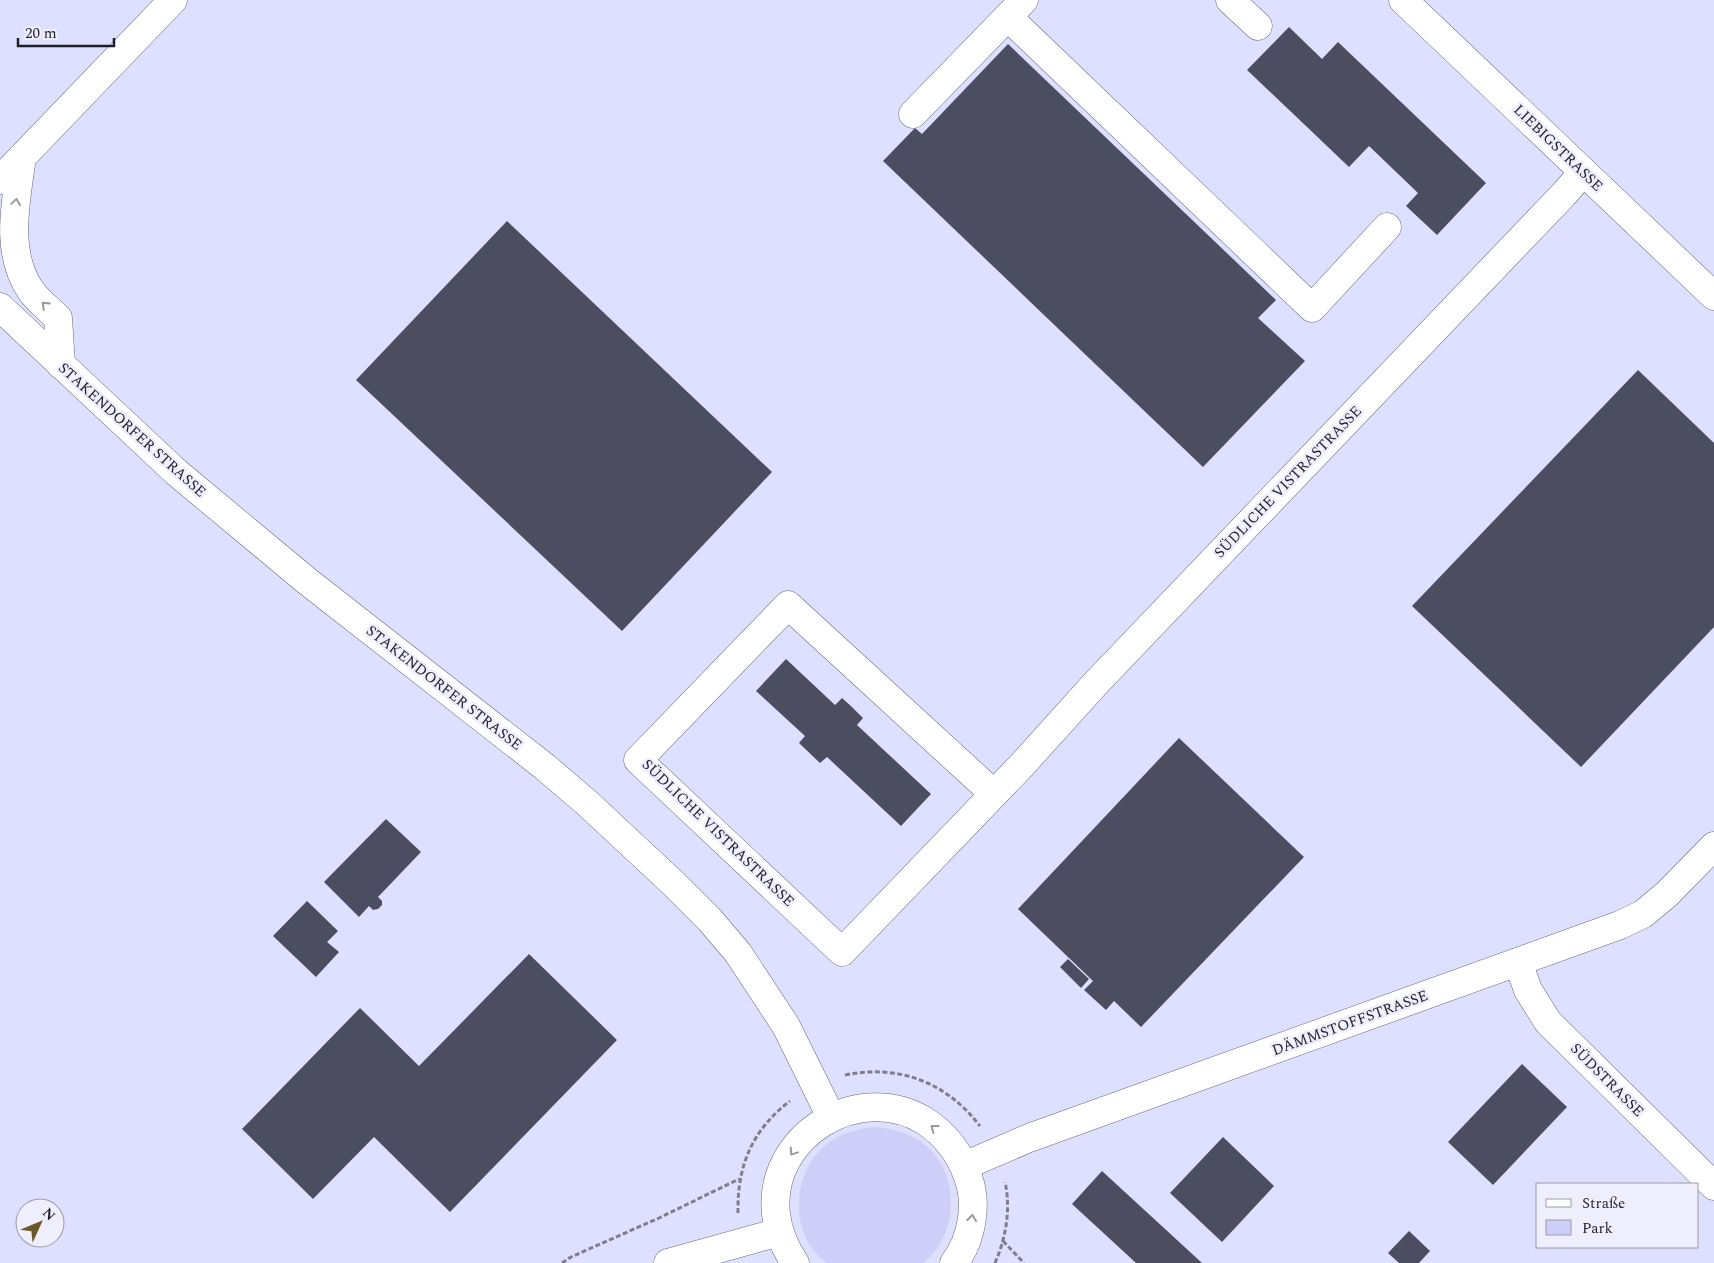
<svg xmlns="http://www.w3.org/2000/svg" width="1714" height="1263" font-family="Spectral,serif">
	<rect width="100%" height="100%" fill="#eeeefd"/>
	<!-- built -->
	<path fill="#dee0ff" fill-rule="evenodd" d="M 0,0 L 1714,0 L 1714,1263 L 0,1263 ZM 1538,1184 L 1698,1184 L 1698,1247 L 1538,1247 ZM 25,1208 L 55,1208 L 55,1238 L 25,1238 Z"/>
	<!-- green -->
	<path fill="#cdcff9" d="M 873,1127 C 886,1128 898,1130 911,1136 C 960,1159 964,1231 923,1263 L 827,1263 C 785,1233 792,1162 836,1138 C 848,1131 860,1129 873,1127 Z"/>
	<!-- building -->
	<g fill="#4c4d60">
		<polygon points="1289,27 1322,59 1338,42 1486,183 1437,235 1406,206 1418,193 1369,146 1349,167 1247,70"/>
		<polygon points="1008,44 1276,300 1258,318 1305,361 1203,467 883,161 915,128 922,134"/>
		<polygon points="507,221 772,472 622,631 356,380"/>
		<polygon points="1638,370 1714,443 1714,627 1581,767 1412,606"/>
		<polygon points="786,659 835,705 842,698 852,707 863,718 857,725 931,794 901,826 827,757 820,763 799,743 805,736 756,691"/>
		<polygon points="1179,738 1304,857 1141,1027 1114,1001 1106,1010 1084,990 1093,981 1018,909"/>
		<polygon points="386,819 421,852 378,897 382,901 382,905 378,909 373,910 369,906 359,917 324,882"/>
		<polygon points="307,901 338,931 327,942 339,952 316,977 273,936"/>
		<polygon points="529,954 617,1040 450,1212 374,1137 313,1199 242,1129 360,1008 419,1066"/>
		<polygon points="1068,959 1089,979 1081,988 1060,967"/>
		<polygon points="1522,1064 1567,1107 1493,1185 1448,1142"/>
		<polygon points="1223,1137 1274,1186 1222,1242 1170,1193"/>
		<polygon points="1102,1171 1202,1263 1136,1263 1072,1204"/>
		<polygon points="1409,1231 1430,1251 1419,1263 1399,1263 1388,1253"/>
	</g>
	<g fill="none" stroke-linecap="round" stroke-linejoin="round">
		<!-- minor casing -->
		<g stroke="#65667b" stroke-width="29">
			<g id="minor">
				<polyline points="1230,0 1258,26"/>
				<polyline points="1403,0 1714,296"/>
				<polyline points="1008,17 1312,308 1387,227"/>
				<polyline points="913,114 1024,0"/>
				<path d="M 22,157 C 16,201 4,252 31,291 C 38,301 50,310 58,318 L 61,365"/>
				<polyline points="0,180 173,0"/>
				<polyline points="0,307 176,472 307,581 545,767 586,802 674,884 710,920 738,953 786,1026 831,1117"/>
				<polyline points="994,794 788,605 638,760 842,952 1021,766 1096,683 1565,193 1583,172"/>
				<polyline points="1518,962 1528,990 1548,1022 1714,1186"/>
				<polyline points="964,1166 1029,1138 1620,925 1643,914 1667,894 1714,846"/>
				<polyline points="668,1263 779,1232"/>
				<path d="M 795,1263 C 785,1248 778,1232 776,1214 C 767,1136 859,1080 925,1121 C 946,1135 960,1153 968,1177 C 978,1204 972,1240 954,1263"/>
			</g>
		</g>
		<!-- path -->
		<g stroke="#7f7f8b" stroke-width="3" stroke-dasharray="5 2.5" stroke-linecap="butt">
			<path d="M 845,1075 C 899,1064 946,1082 980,1126"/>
			<path d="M 738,1213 C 737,1166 752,1130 790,1101"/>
			<polyline points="1003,1241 1024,1263"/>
			<polyline points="562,1263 571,1257 659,1218 739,1179"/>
			<path d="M 995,1263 C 1006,1238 1011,1209 1005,1182"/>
		</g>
		<!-- minor -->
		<use href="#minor" stroke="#fff" stroke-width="28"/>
	</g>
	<!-- one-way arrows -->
	<defs><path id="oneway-chevron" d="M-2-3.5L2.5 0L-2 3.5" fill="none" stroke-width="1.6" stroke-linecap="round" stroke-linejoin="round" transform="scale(1.25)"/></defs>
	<g stroke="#9a9a9e">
		<use href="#oneway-chevron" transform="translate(16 202) rotate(-82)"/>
		<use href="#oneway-chevron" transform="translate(45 305) rotate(-136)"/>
		<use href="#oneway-chevron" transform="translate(934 1128) rotate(-143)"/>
		<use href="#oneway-chevron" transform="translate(793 1152) rotate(124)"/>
		<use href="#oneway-chevron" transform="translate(972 1218) rotate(-83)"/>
	</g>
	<g text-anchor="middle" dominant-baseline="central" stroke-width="5" stroke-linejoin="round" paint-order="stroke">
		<!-- street labels -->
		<g font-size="15" fill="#1e1f27" stroke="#eeeefd">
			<text transform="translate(1558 148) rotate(44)">LIEBIGSTRASSE</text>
			<text transform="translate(132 430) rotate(42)">STAKENDORFER STRASSE</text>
			<text transform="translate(1288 482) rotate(-46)">SÜDLICHE VISTRASTRASSE</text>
			<text transform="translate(444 688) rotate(38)">STAKENDORFER STRASSE</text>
			<text transform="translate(718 833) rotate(44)">SÜDLICHE VISTRASTRASSE</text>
			<text transform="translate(1350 1023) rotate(-20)">DÄMMSTOFFSTRASSE</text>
			<text transform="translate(1607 1080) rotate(45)">SÜDSTRASSE</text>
		</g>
	</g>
	<!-- legend -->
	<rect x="1536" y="1183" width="162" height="65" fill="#eeeefd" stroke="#9b9ba7"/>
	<rect x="1546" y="1199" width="25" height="8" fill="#ffffff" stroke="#9b9ba7"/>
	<text x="1582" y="1208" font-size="15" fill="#1e1f27">Straße</text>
	<rect x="1546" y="1220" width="25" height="15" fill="#cdcff9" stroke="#9b9ba7"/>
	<text x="1582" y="1233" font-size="15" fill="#1e1f27">Park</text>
	<!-- north arrow -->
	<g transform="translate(40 1223) rotate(46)"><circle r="24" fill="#eeeefd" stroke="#9b9ba7"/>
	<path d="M0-4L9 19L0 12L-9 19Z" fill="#6a5927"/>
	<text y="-8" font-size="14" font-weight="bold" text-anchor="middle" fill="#1e1f27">N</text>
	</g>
	<!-- scale -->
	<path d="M18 38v8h96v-8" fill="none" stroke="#1e1f27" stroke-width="2.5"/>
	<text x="25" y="38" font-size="15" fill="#1e1f27" stroke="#eeeefd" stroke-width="4" paint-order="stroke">20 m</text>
</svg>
